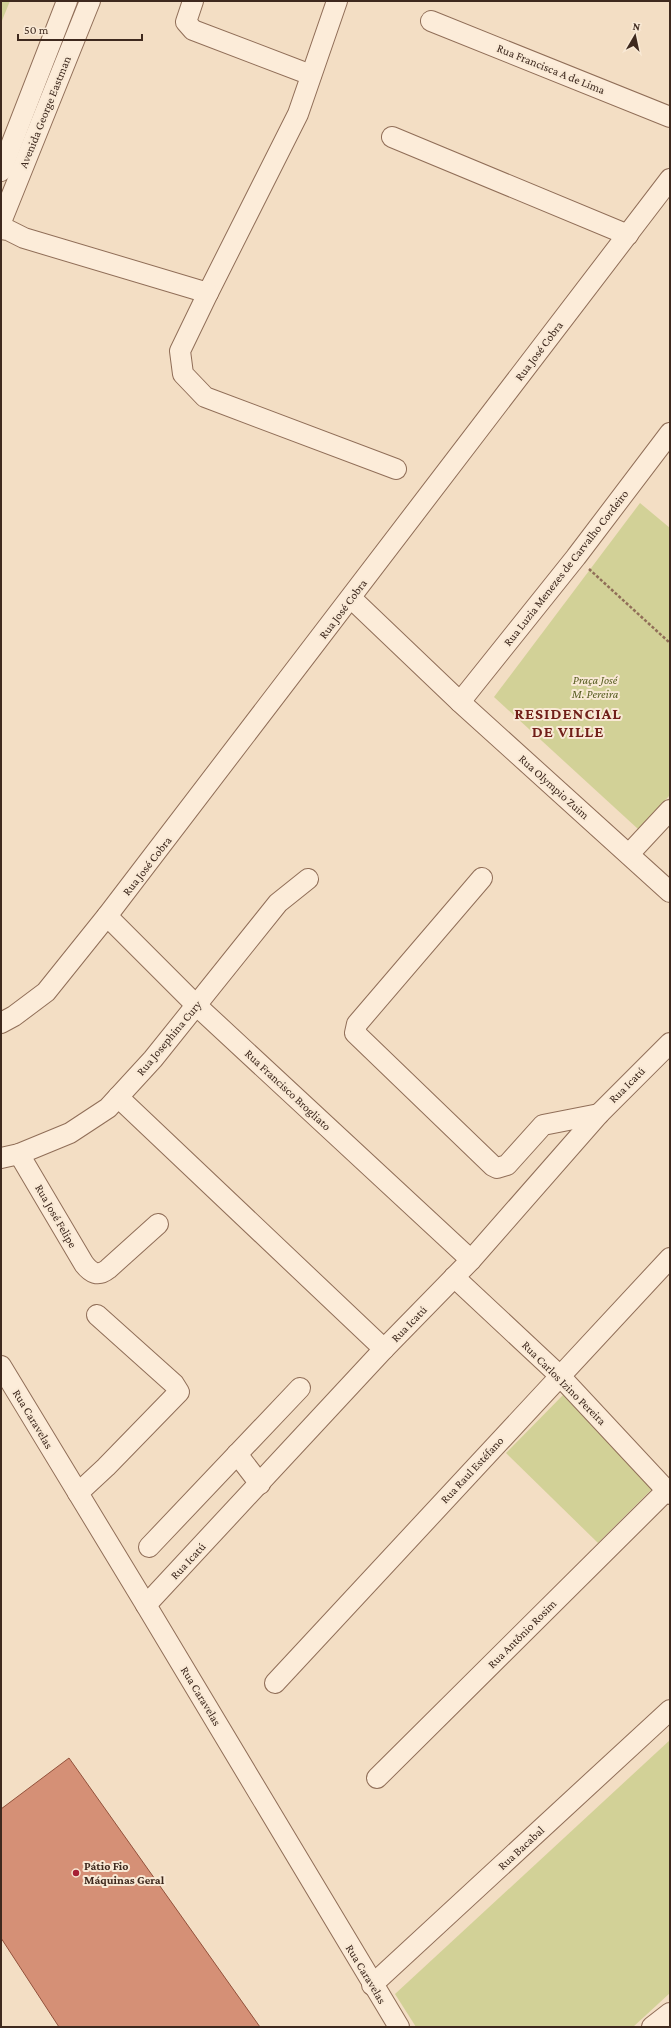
<svg xmlns="http://www.w3.org/2000/svg" width="671" height="2028" font-family="'Crimson Pro',serif">
	<rect width="100%" height="100%" fill="#f3dec4"/>
	<!-- green -->
	<g fill="#d2d197">
		<polygon points="1,1 10,1 1,23"/>
		<polygon points="640,503 670,528 670,795 638,829 494,697"/>
		<polygon points="564,1394 656,1485 598,1543 506,1453"/>
		<polygon points="670,1740 670,1993 633,2027 416,2027 395,1994"/>
	</g>
	<!-- building -->
	<polygon fill="#d59076" stroke="#92513b" points="69,1758 260,2027 59,2027 1,1938 1,1809"/>
	<g fill="none" stroke-linecap="round" stroke-linejoin="round">
		<!-- minor casing -->
		<g stroke="#906e58" stroke-width="22">
			<g id="minor">
				<polyline points="193,1 186,22 193,30 311,75"/>
				<polyline points="431,21 670,117"/>
				<polyline points="392,137 628,235"/>
				<polyline points="1,171 67,1"/>
				<polyline points="1,222 90,1"/>
				<polyline points="1,229 8,230 24,238 208,293 298,114 337,1"/>
				<polyline points="208,293 180,351 183,374 205,397 396,469"/>
				<polyline points="351,598 460,702 670,892"/>
				<polyline points="460,702 576,557 670,433"/>
				<polyline points="629,854 670,810"/>
				<polyline points="482,878 357,1024 355,1033 493,1166 497,1168 507,1165 543,1125 599,1114"/>
				<polyline points="107,916 196,1005 471,1260"/>
				<polyline points="1,1023 14,1016 46,992 107,916 670,179"/>
				<polyline points="118,1097 384,1349"/>
				<path d="M 19,1154 L 84,1264 C 91,1273 98,1277 108,1269 L 158,1224"/>
				<polyline points="1,1158 19,1154 70,1133 108,1108 153,1059 278,903 308,879"/>
				<polyline points="454,1277 559,1375 670,1494"/>
				<polyline points="1,1366 146,1605 399,2027"/>
				<polyline points="237,1454 260,1484"/>
				<polyline points="78,1493 106,1467 179,1392 174,1384 97,1315"/>
				<polyline points="149,1547 300,1388"/>
				<polyline points="146,1605 384,1349 471,1260 599,1114 670,1043"/>
				<polyline points="275,1683 670,1258"/>
				<polyline points="377,1778 667,1490"/>
				<polyline points="372,1985 670,1710"/>
				<polyline points="652,2027 670,2013"/>
			</g>
		</g>
		<!-- path -->
		<polyline stroke="#906e58" stroke-width="2.5" stroke-dasharray="3 2" stroke-linecap="butt" points="589,569 670,643"/>
		<!-- minor -->
		<use href="#minor" stroke="#fcecd9" stroke-width="20"/>
	</g>
	<!-- markers -->
	<circle fill="#a62136" stroke="#f9e9d5" stroke-width="1.5" cx="76" cy="1873" r="4"/>
	<g text-anchor="middle" dominant-baseline="central" stroke-width="4" stroke-linejoin="round" paint-order="stroke">
		<!-- street labels -->
		<g font-size="12" fill="#3e291e" stroke="#f9e9d5">
			<text transform="translate(551 69) rotate(22)">Rua Francisca A de Lima</text>
			<text transform="translate(45 112) rotate(-68)">Avenida George Eastman</text>
			<text transform="translate(539 351) rotate(-53)">Rua José Cobra</text>
			<text transform="translate(566 568) rotate(-52)">Rua Luzia Menezes de Carvalho Cordeiro</text>
			<text transform="translate(343 609) rotate(-53)">Rua José Cobra</text>
			<text transform="translate(554 787) rotate(42)">Rua Olympio Zuim</text>
			<text transform="translate(147 866) rotate(-52)">Rua José Cobra</text>
			<text transform="translate(169 1038) rotate(-50)">Rua Josephina Cury</text>
			<text transform="translate(627 1085) rotate(-45)">Rua Icatú</text>
			<text transform="translate(288 1090) rotate(43)">Rua Francisco Brogliato</text>
			<text transform="translate(56 1216) rotate(60)">Rua José Felipe</text>
			<text transform="translate(409 1324) rotate(-46)">Rua Icatú</text>
			<text transform="translate(564 1383) rotate(45)">Rua Carlos Izino Pereira</text>
			<text transform="translate(33 1419) rotate(59)">Rua Caravelas</text>
			<text transform="translate(472 1470) rotate(-47)">Rua Raul Estéfano</text>
			<text transform="translate(188 1561) rotate(-47)">Rua Icatú</text>
			<text transform="translate(522 1634) rotate(-45)">Rua Antônio Rosim</text>
			<text transform="translate(201 1696) rotate(59)">Rua Caravelas</text>
			<text transform="translate(521 1848) rotate(-43)">Rua Bacabal</text>
			<text transform="translate(366 1974) rotate(59)">Rua Caravelas</text>
		</g>
		<!-- park labels -->
		<g font-size="12" font-style="italic" fill="#575d22" stroke="#f9e9d5">
			<text x="595" y="680">Praça José<tspan x="595" dy="14">M. Pereira</tspan></text>
		</g>
		<!-- poi labels -->
		<g font-size="12" font-weight="bold" fill="#3e291e" stroke="#f9e9d5" text-anchor="start">
			<text x="84" y="1866">Pátio Fio<tspan x="84" dy="14">Máquinas Geral</tspan></text>
		</g>
		<!-- district labels -->
		<g font-size="16" font-weight="bold" letter-spacing="1" fill="#701e18" stroke="#f9e9d5">
			<text x="568" y="713">RESIDENCIAL<tspan x="568" dy="18">DE VILLE</tspan></text>
		</g>
	</g>
	<!-- border -->
	<rect width="671" height="2028" fill="none" stroke="#3e291e" stroke-width="4"/>
	<!-- north arrow -->
	<g transform="translate(635 36) rotate(9)" stroke="#f9e9d5" stroke-width="3" paint-order="stroke">
	<path d="M0-3L7 15L0 10L-7 15Z" fill="#3e291e"/>
	<text y="-6" font-size="11" font-weight="bold" text-anchor="middle" fill="#3e291e">N</text>
	</g>
	<!-- scale -->
	<path d="M18 34v6h124v-6" fill="none" stroke="#3e291e" stroke-width="2"/>
	<text x="24" y="34" font-size="12" fill="#3e291e" stroke="#f9e9d5" stroke-width="3" paint-order="stroke">50 m</text>
</svg>
